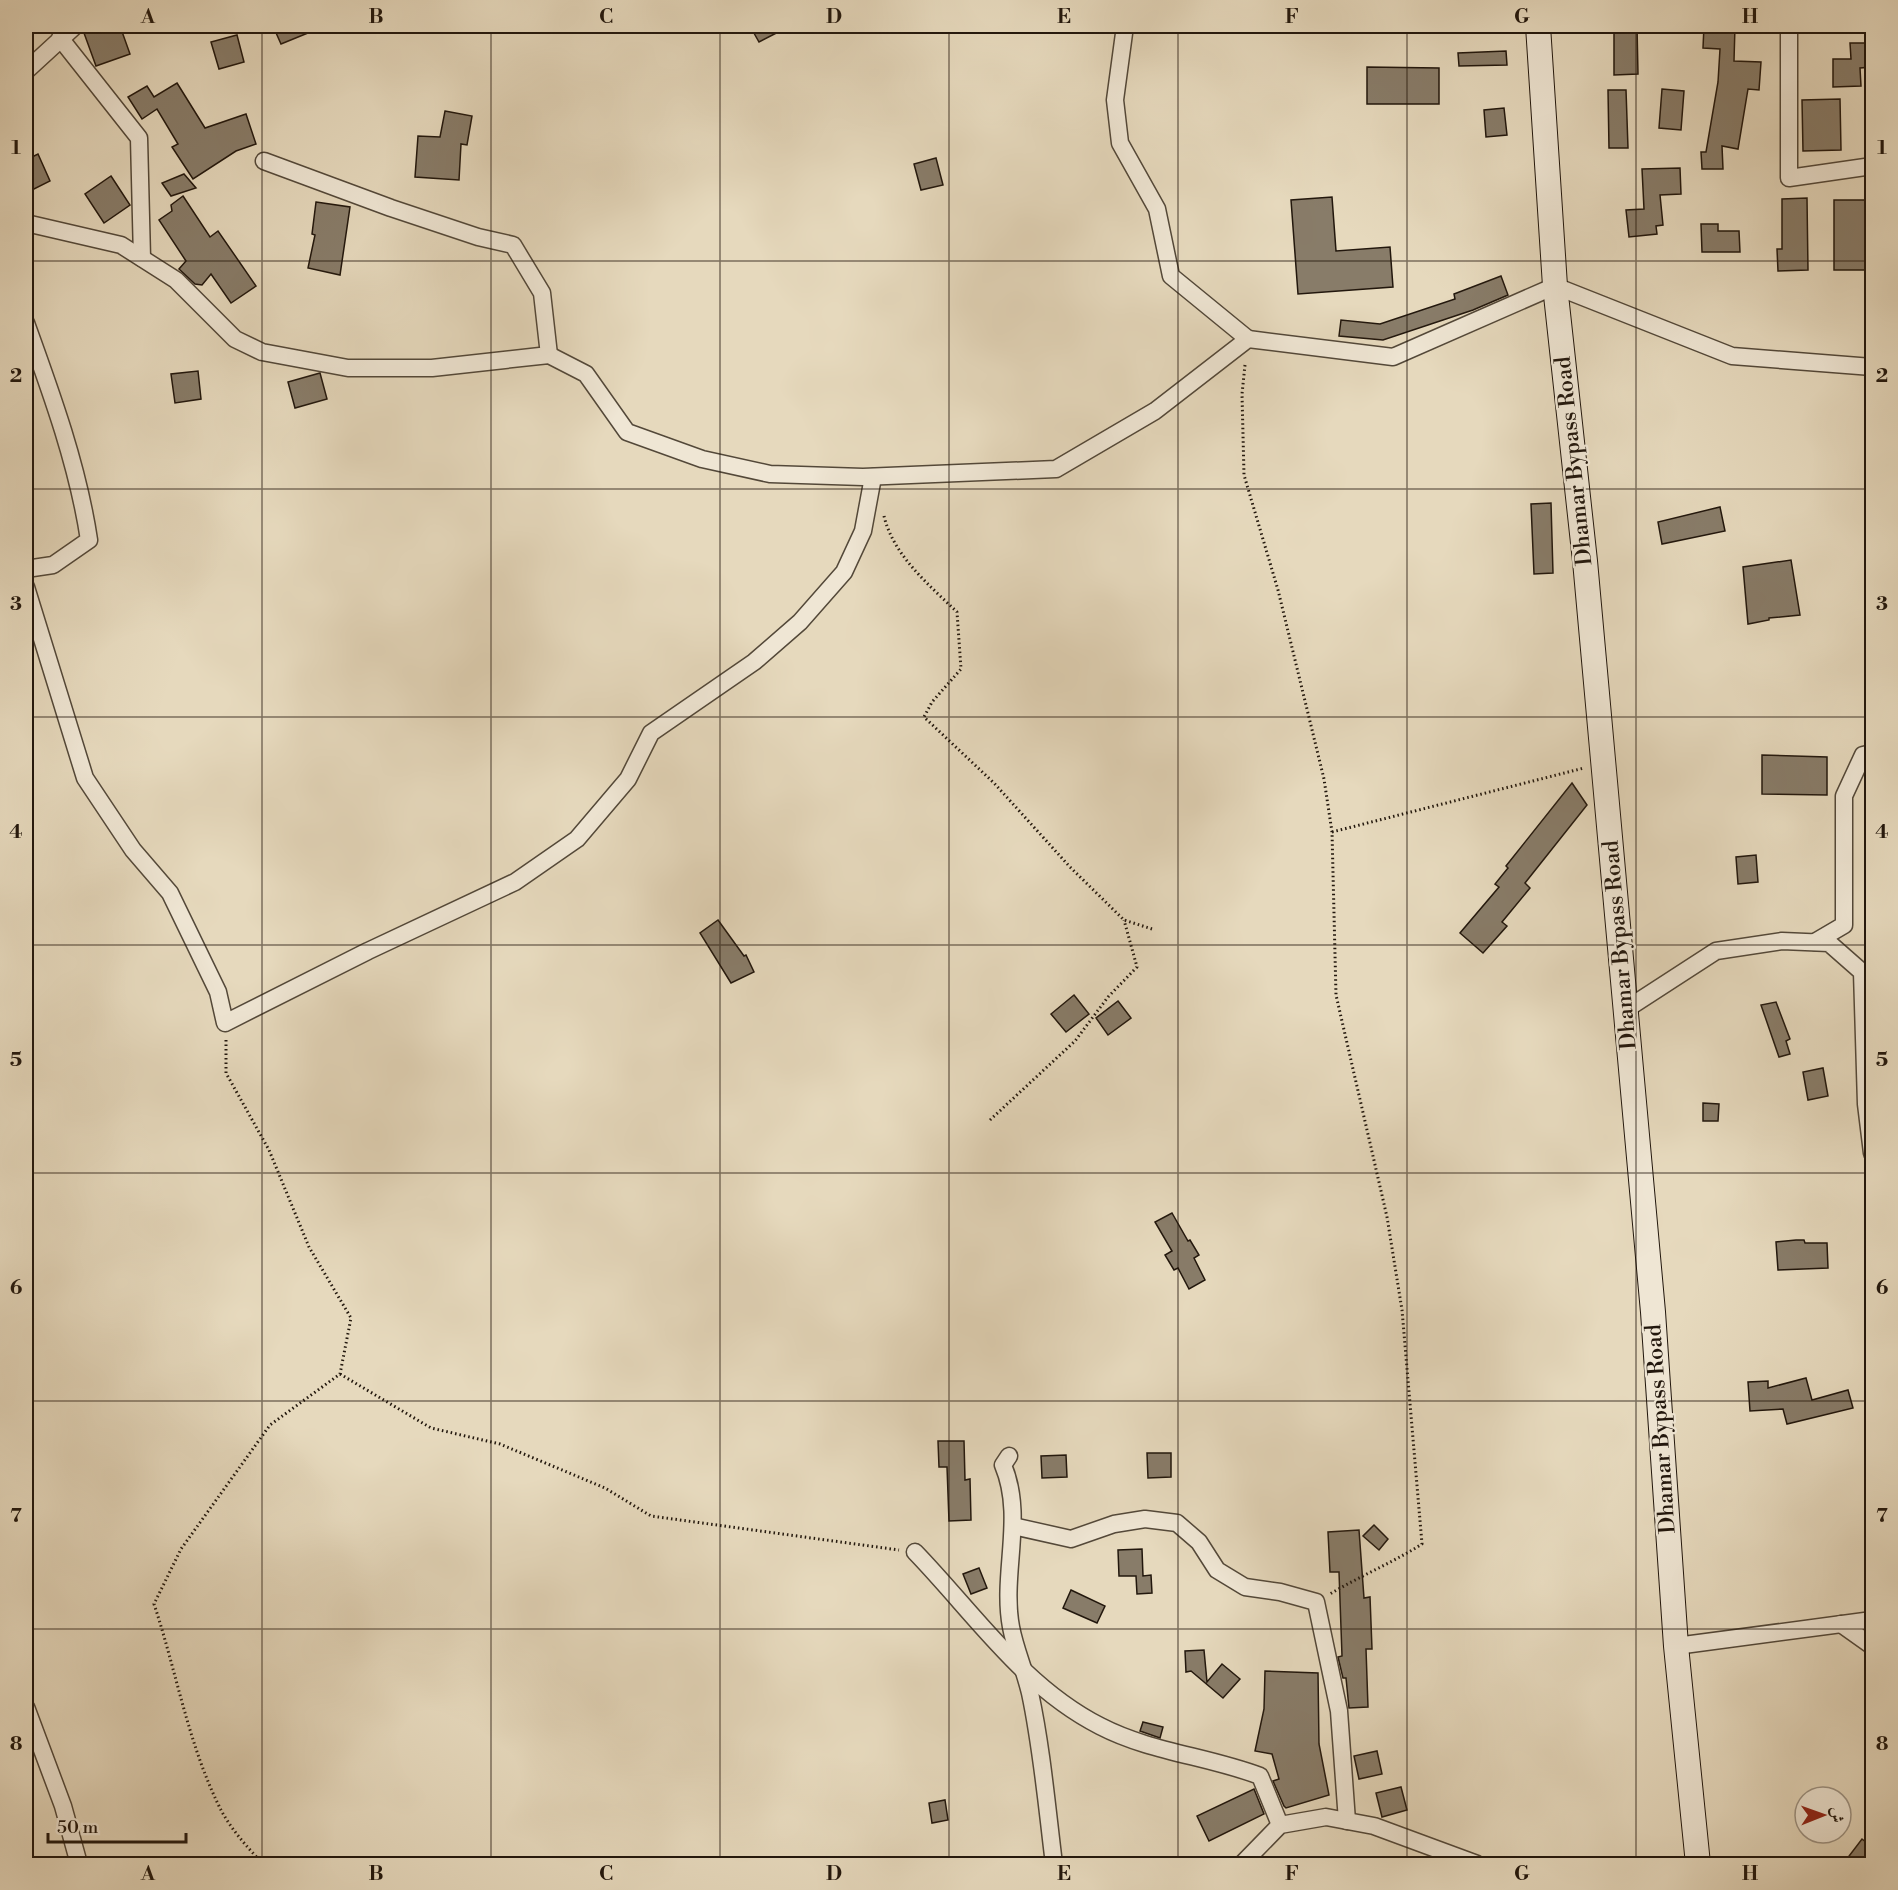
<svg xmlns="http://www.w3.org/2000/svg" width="1898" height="1890" font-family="'Libre Bodoni',Amiri,serif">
	<rect width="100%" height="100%" fill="#e6d9bd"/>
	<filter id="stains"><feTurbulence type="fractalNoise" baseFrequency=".00333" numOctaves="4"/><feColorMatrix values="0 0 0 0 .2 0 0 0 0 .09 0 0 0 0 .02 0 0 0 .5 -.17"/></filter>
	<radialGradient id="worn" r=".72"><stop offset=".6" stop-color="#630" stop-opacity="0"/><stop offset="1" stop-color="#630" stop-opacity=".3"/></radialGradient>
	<!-- building -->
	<g fill="#887c69" stroke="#22170d" stroke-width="1.5">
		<polygon points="106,26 120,26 130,54 96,66 84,33"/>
		<polygon points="273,26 325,26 281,44"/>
		<polygon points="750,26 790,26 759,42"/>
		<polygon points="1614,26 1637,26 1638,74 1614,75"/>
		<polygon points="1704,26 1735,26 1734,61 1761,62 1759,90 1748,89 1738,149 1722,146 1723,169 1702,169 1701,152 1706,152 1718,82 1720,49 1703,48"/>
		<polygon points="237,35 244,62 219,69 211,42"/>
		<polygon points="1850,43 1872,43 1872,67 1860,68 1861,86 1833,87 1833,59 1851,59"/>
		<polygon points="1506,51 1507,65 1459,66 1458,53"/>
		<polygon points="1367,67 1439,68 1439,104 1367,104"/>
		<polygon points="177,83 205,128 246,114 256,144 236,151 193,179 172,147 178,144 157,109 142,119 128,97 147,86 154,97"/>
		<polygon points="1662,89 1684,91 1681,130 1659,128"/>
		<polygon points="1608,90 1626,90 1628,148 1609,148"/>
		<polygon points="1840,99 1841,150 1803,151 1802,100"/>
		<polygon points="1504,108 1507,135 1486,137 1484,110"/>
		<polygon points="445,111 472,116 467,145 461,144 459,180 415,177 418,136 440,137"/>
		<polygon points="38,154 50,181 26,193 26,160"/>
		<polygon points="936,158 943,185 921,190 914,164"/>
		<polygon points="1680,168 1681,194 1660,195 1663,225 1656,226 1657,234 1629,237 1626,210 1644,209 1642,169"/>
		<polygon points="184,174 196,188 171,196 162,183"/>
		<polygon points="111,176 130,205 104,223 85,194"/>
		<polygon points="183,196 210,237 218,231 256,286 231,303 211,274 202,285 195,284 179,269 186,261 159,220 172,211 171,205"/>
		<polygon points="1332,197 1336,251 1390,247 1393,287 1298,294 1291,200"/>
		<polygon points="1807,198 1808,270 1778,271 1777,249 1782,249 1782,199"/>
		<rect x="1834" y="200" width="34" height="70"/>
		<polygon points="316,202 350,207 340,275 308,268 315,235 312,234"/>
		<polygon points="1701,224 1718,224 1718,231 1739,231 1740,252 1702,252"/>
		<polygon points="1501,276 1508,295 1473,310 1383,340 1339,336 1341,320 1380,324 1455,299 1454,294"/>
		<polygon points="198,371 201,399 175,403 171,374"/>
		<polygon points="320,373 327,399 295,408 288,382"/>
		<polygon points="1551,503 1553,573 1534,574 1531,504"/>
		<polygon points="1720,507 1725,531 1662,544 1658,522"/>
		<polygon points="1791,560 1800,615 1769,618 1769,620 1748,624 1743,567"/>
		<polygon points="1762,755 1827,757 1827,795 1762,794"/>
		<polygon points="1572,783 1587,805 1525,883 1530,888 1502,922 1507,926 1483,953 1460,933 1499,887 1495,884 1508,868 1506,866"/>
		<polygon points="1756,855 1758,882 1738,884 1736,857"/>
		<polygon points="718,920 744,956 746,955 754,972 731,983 700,933"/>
		<polygon points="1074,995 1089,1014 1066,1032 1051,1014"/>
		<polygon points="1118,1001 1131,1018 1108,1035 1096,1018"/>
		<polygon points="1776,1002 1790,1039 1786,1041 1790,1054 1779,1057 1761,1005"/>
		<polygon points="1823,1068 1828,1096 1808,1100 1803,1072"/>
		<polygon points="1703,1103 1719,1104 1718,1121 1703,1121"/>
		<polygon points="1172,1213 1188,1241 1190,1240 1199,1255 1194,1258 1205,1280 1189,1289 1178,1268 1174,1270 1165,1255 1172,1251 1155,1222"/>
		<polygon points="1796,1240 1804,1240 1805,1243 1827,1243 1828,1268 1778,1270 1776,1242"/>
		<polygon points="1806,1378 1812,1400 1848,1390 1853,1408 1787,1424 1783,1409 1750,1411 1748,1382 1768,1381 1768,1388"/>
		<polygon points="938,1441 964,1441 965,1480 970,1479 971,1520 949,1521 947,1467 939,1467"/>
		<polygon points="1147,1453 1171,1453 1171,1477 1148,1478"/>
		<polygon points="1066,1455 1067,1477 1042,1478 1041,1456"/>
		<polygon points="1374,1525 1388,1539 1379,1550 1363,1536"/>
		<polygon points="1359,1530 1364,1598 1370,1597 1372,1649 1366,1649 1368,1707 1349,1708 1346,1678 1343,1678 1338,1657 1342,1656 1339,1572 1330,1572 1328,1532"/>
		<polygon points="1142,1549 1143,1576 1151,1575 1152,1593 1137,1594 1136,1576 1119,1576 1118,1550"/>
		<polygon points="979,1568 987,1588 971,1594 963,1574"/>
		<polygon points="1071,1590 1105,1606 1097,1623 1063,1608"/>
		<polygon points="1204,1650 1207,1682 1222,1664 1240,1679 1223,1698 1191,1671 1186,1672 1185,1651"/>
		<polygon points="1265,1671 1318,1673 1319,1744 1329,1795 1286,1808 1284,1806 1273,1781 1279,1779 1272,1754 1255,1751 1264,1709"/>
		<polygon points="1143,1722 1163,1727 1160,1738 1140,1731"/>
		<polygon points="1377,1751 1382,1774 1359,1779 1354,1756"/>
		<polygon points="1401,1787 1407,1810 1382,1817 1376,1793"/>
		<polygon points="1254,1789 1264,1814 1209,1841 1197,1816"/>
		<polygon points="945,1800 948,1820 932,1823 929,1803"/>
		<polygon points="1862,1839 1872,1847 1872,1864 1843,1864"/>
	</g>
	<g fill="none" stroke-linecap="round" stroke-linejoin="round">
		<!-- street casing -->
		<g stroke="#534839" stroke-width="19">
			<g id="street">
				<polyline points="1125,26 1115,100 1120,143 1157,209 1171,276 1248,339"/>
				<polyline points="1789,26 1789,178 1872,166"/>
				<polyline points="60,38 139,138 142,258"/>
				<polyline points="26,71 75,26"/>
				<polyline points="264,161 391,208 478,237 513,245 542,293 549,355"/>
				<polyline points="26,223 121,245 176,280 235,339 262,352 348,368 432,368 549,355 586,374 627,432 702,459 770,474 863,477 1056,469 1155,411 1248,339 1393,357 1555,286 1732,356 1872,367"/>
				<path d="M 26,323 C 51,392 78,466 89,540 L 53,565 L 26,569"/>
				<polyline points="26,587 85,778 133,850 170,893 218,992 225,1023 368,951 515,882 577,839 628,779 651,733 754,662 800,622 844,572 863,531 873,477"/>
				<polyline points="1815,942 1844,925 1844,796 1863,755 1872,753"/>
				<polyline points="1625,1010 1716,951 1782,941 1829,943 1862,972 1866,1104 1872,1153"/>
				<path d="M 1009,1456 L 1003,1465 C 1025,1517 1001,1573 1011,1627 C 1015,1649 1025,1671 1030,1693 C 1042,1749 1047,1808 1054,1864"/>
				<polyline points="1013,1526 1071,1539 1114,1524 1145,1519 1177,1523 1199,1542 1217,1570 1245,1587 1280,1592 1316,1602 1339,1711 1347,1821"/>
				<path d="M 915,1552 C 974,1613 1023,1687 1100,1726 C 1150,1752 1207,1756 1260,1776 L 1280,1825"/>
				<polyline points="1841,1624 1872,1646"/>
				<polyline points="1676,1646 1872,1620"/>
				<polyline points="26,1707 63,1806 79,1864"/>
				<polyline points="1242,1864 1280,1825 1326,1817 1374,1826 1477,1864"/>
			</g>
		</g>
		<!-- secondary casing -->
		<g stroke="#22170d" stroke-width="26">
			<polyline id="secondary" points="1538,26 1555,286 1585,561 1653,1312 1676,1646 1698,1864"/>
		</g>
		<!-- path -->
		<g stroke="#22170d" stroke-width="3" stroke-dasharray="1.5 3" stroke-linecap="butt">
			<path d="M 1245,365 L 1242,394 L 1244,475 L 1278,590 L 1324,779 L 1332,832 L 1336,995 L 1387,1217 L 1402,1310 L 1422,1544 C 1392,1563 1360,1576 1330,1594"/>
			<path d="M 884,516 C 893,555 929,585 957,612 L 961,669 L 932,702 L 924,717 L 994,783 L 1070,867 L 1124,920 L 1152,929"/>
			<polyline points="1332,832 1584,768"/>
			<path d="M 226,1040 L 226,1073 L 269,1150 L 309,1247 L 351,1318 L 340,1374 L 270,1425 L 181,1549 L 154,1604 C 176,1670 188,1743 219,1806 C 229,1827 247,1847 263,1864"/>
			<polyline points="990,1120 1075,1041 1108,997 1137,967 1124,920"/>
			<polyline points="340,1374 431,1428 500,1444 605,1488 651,1516 899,1550"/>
		</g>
		<!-- street -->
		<use href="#street" stroke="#efe6d4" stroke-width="16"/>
		<!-- secondary -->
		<use href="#secondary" stroke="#efe6d4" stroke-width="24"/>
	</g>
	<!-- grid -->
	<path fill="none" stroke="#22170d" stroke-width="1.5" stroke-opacity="0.55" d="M 262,26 L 262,1864M 491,26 L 491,1864M 720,26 L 720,1864M 949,26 L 949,1864M 1178,26 L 1178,1864M 1407,26 L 1407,1864M 1636,26 L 1636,1864M 26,261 L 1872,261M 26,489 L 1872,489M 26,717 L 1872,717M 26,945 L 1872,945M 26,1173 L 1872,1173M 26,1401 L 1872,1401M 26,1629 L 1872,1629"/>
	<g text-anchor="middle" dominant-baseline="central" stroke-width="4.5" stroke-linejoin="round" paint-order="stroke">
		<!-- street labels -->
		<g font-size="22" fill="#22170d" stroke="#efe6d4">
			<text transform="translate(1574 461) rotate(-96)">Dhamar Bypass Road</text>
			<text transform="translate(1620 945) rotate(-95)">Dhamar Bypass Road</text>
			<text transform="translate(1661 1429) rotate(-94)">Dhamar Bypass Road</text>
		</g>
	</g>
	<!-- margin -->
	<rect width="1898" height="1890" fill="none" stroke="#e6d9bd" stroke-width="66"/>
	<!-- north arrow -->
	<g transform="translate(1823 1815) rotate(89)"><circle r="28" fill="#efe6d4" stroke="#9d9384" stroke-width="1.5"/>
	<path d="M0-4.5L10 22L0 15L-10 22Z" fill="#8f2418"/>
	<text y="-9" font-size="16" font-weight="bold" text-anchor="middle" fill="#22170d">ش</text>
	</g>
	<!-- scale -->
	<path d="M48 1833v9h138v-9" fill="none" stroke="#22170d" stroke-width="3"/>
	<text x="57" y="1833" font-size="18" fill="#22170d" stroke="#efe6d4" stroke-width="4.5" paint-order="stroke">50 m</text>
	<rect x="33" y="33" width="1832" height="1824" fill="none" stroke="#22170d" stroke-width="2"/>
	<g font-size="20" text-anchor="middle" font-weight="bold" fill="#22170d">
		<text x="148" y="23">A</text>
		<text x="376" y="23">B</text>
		<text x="606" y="23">C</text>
		<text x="834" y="23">D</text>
		<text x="1064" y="23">E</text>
		<text x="1292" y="23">F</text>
		<text x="1522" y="23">G</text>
		<text x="1750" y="23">H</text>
		<text x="16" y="154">1</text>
		<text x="1882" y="154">1</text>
		<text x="16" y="382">2</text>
		<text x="1882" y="382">2</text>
		<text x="16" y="610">3</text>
		<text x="1882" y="610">3</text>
		<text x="16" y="838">4</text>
		<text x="1882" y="838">4</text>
		<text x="16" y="1066">5</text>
		<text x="1882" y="1066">5</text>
		<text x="16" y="1294">6</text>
		<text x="1882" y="1294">6</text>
		<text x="16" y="1522">7</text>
		<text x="1882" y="1522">7</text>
		<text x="16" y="1750">8</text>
		<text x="1882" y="1750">8</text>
		<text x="148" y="1880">A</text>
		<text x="376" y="1880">B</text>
		<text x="606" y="1880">C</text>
		<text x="834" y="1880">D</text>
		<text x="1064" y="1880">E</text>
		<text x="1292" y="1880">F</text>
		<text x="1522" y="1880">G</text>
		<text x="1750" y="1880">H</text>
	</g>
	<rect width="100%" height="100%" filter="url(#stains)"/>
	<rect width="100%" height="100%" fill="url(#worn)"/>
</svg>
